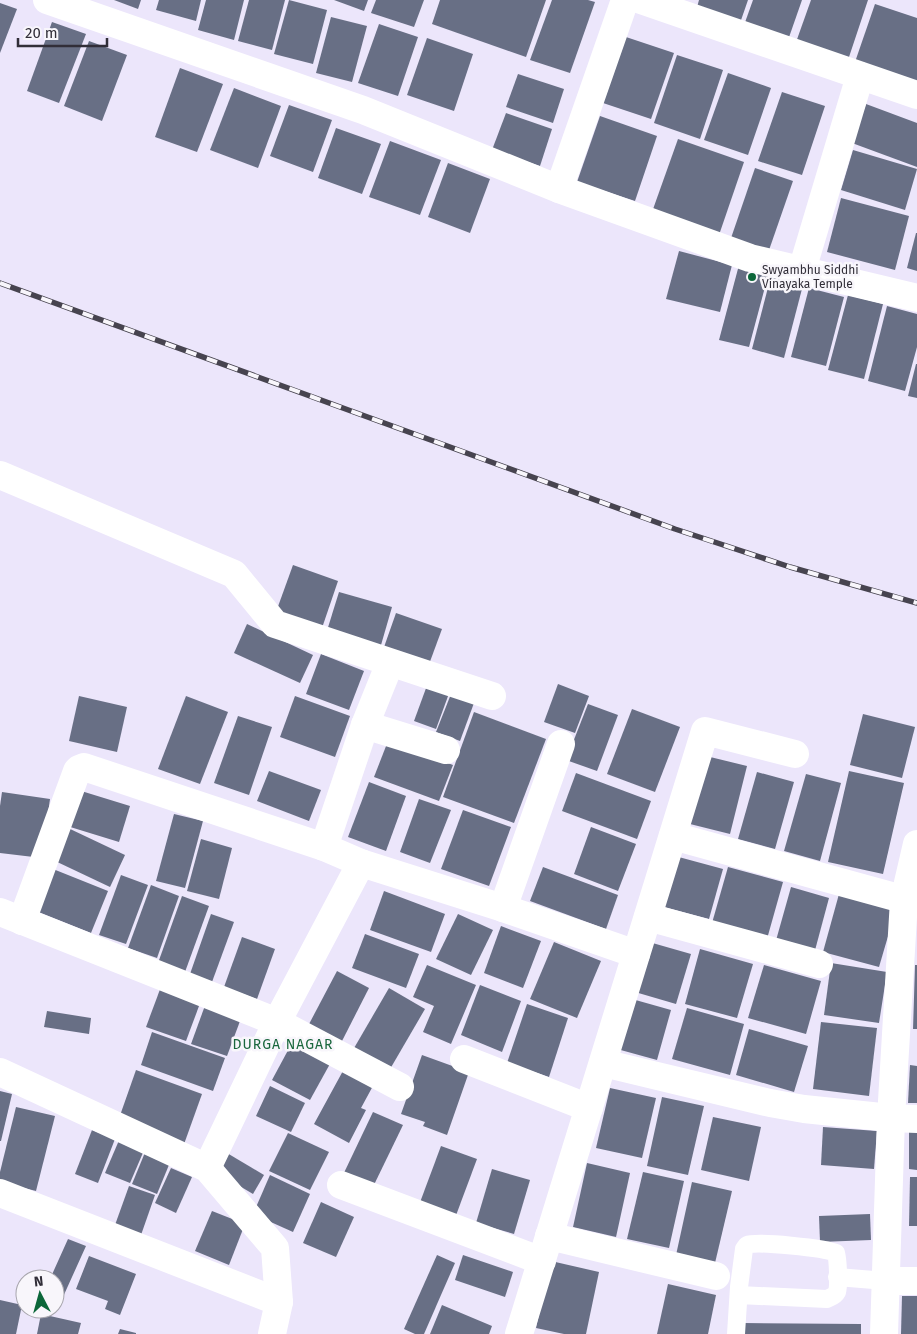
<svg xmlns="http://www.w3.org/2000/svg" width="917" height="1334" font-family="'Fira Sans',sans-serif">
	<rect width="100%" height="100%" fill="#ece6fb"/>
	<!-- building -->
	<g fill="#686f85">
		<polygon points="114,0 141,0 138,9"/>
		<polygon points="159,0 201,0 196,21 156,10"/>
		<polygon points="206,0 244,0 234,40 198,30"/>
		<polygon points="249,0 285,0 272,50 238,41"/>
		<polygon points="289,0 327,10 313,64 274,54"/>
		<polygon points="334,0 368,0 364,11"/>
		<polygon points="376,0 424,0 414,27 371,13"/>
		<polygon points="440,0 546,0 526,57 432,24"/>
		<polygon points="552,0 588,0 595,2 570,73 530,60"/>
		<polygon points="699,0 748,0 739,26 696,11"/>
		<polygon points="753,0 802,0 787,43 743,28"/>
		<polygon points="811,0 868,0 847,63 795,45"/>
		<polygon points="0,3 17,9 0,53"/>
		<polygon points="875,4 917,18 917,83 855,62"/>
		<polygon points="331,17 367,26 352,82 316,73"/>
		<polygon points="52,22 86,34 59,103 27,91"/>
		<polygon points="379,24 418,37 398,96 358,83"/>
		<polygon points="626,37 674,53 651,119 603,103"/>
		<polygon points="427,38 473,54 454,111 407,95"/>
		<polygon points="89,41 127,55 102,121 64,106"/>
		<polygon points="677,55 723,70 700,139 654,123"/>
		<polygon points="180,68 223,84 197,152 155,137"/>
		<polygon points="728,73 771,88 748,155 704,140"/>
		<polygon points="518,74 564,89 553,123 506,107"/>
		<polygon points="234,88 281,106 258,168 210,150"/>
		<polygon points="782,92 825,106 802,175 758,161"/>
		<polygon points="866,104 917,123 917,167 852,143"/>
		<polygon points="289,105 332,120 313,172 270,156"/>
		<polygon points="506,113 552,129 540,166 492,150"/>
		<polygon points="600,116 657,136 635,201 577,182"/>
		<polygon points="336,128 381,144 362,194 318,178"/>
		<polygon points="678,139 744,162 719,235 652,212"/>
		<polygon points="390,141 441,160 420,215 369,197"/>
		<polygon points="853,150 917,169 905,210 841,190"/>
		<polygon points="448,163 490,179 470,233 428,217"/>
		<polygon points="755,168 793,181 768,253 730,241"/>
		<polygon points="841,198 909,216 895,270 827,252"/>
		<polygon points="916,233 917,233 917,271 907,268"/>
		<polygon points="679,251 732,265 720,312 666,299"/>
		<polygon points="739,265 769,272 749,347 719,340"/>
		<polygon points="771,276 803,285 784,358 752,349"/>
		<polygon points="809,288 844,297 826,366 791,357"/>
		<polygon points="848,295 883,304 864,379 828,370"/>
		<polygon points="887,306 917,314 917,347 905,391 868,381"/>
		<polygon points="916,364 917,364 917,398 908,396"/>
		<polygon points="293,565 338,581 322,628 276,612"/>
		<polygon points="339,592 392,607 379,652 325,637"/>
		<polygon points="396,613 442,629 428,667 383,650"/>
		<polygon points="247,624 313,655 300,683 234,653"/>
		<polygon points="321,654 364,671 349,710 306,694"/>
		<polygon points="429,680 451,688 436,729 414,721"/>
		<polygon points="558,684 589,696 575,733 544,722"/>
		<polygon points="451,694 474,703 460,741 436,732"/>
		<polygon points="79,696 127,707 117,752 69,741"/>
		<polygon points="186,696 228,712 200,784 158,769"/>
		<polygon points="295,696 350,716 335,757 280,737"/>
		<polygon points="588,704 618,715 597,771 566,760"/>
		<polygon points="632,709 680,727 655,792 607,774"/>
		<polygon points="474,712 546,739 514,823 443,797"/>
		<polygon points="863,714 915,727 902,778 850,765"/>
		<polygon points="238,716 272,727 249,795 214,783"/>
		<polygon points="388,741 453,765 439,801 374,777"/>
		<polygon points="702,755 747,766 730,834 686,823"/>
		<polygon points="269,771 321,790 309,821 257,801"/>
		<polygon points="849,771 904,783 883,874 828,862"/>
		<polygon points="757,772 794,782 775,849 738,839"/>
		<polygon points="576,773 651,801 637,839 562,811"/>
		<polygon points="806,774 841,783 820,861 784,851"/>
		<polygon points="369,782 406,796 386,851 348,837"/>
		<polygon points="78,790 130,806 119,842 67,826"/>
		<polygon points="2,792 50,799 42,858 0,853 0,806"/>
		<polygon points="419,799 451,810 430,863 400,852"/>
		<polygon points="463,810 511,827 489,886 441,869"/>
		<polygon points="174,814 203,821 185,888 156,881"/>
		<polygon points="591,827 636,844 618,891 574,874"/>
		<polygon points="68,828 125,855 110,887 53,860"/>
		<polygon points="201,839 232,848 219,899 187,891"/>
		<polygon points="675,856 723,869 709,919 660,906"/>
		<polygon points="543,867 618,895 606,929 530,901"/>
		<polygon points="728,867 783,882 767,939 712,923"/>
		<polygon points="53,869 108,891 91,933 36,911"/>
		<polygon points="121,875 148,885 126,944 99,935"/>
		<polygon points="151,885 179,896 157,958 128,948"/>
		<polygon points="791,887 829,898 814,954 775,944"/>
		<polygon points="384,891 445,914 431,952 370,930"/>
		<polygon points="839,894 896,909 879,967 823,952"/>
		<polygon points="182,896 209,906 185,972 158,963"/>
		<polygon points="211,914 234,922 212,982 190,974"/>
		<polygon points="458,914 493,930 471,975 436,959"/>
		<polygon points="501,926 541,941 523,988 484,973"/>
		<polygon points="365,934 419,954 406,988 352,968"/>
		<polygon points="242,937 275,949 257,999 224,987"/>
		<polygon points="554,942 601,961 577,1018 530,999"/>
		<polygon points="649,942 691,954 676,1004 635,992"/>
		<polygon points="700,949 753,964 737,1018 685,1004"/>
		<polygon points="831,963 887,972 879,1023 824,1015"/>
		<polygon points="427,965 476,985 451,1044 423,1032 434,1006 413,997"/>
		<polygon points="764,965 821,981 806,1034 748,1018"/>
		<polygon points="915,965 917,965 917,1029 913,1029"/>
		<polygon points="337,971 369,988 341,1043 308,1026"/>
		<polygon points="162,984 202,998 186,1041 146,1027"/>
		<polygon points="480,985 521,1001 502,1052 461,1035"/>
		<polygon points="389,988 425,1009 386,1076 350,1055"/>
		<polygon points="632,999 671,1010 657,1060 617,1049"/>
		<polygon points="207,1000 243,1013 227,1056 191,1044"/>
		<polygon points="527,1004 568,1018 549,1077 507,1063"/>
		<polygon points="687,1008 744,1024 730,1075 672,1059"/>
		<polygon points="47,1011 91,1018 89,1034 44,1027"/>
		<polygon points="821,1022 877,1028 869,1096 813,1089"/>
		<polygon points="749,1029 808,1046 794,1092 736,1075"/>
		<polygon points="152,1032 225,1058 213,1091 141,1065"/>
		<polygon points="293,1041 331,1062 310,1100 272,1080"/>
		<polygon points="422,1055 469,1072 447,1135 423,1126 425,1122 401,1114"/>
		<polygon points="910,1065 917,1066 917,1103 908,1103"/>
		<polygon points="344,1069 374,1084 361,1108 366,1110 349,1143 314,1124"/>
		<polygon points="136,1070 202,1094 183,1147 117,1124"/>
		<polygon points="270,1086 305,1103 291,1132 256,1116"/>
		<polygon points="610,1088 656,1098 642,1158 596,1148"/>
		<polygon points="0,1091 12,1094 1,1141 0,1141"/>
		<polygon points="662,1097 704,1106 688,1175 647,1166"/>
		<polygon points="16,1107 55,1116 36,1191 0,1182 0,1172"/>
		<polygon points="373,1112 403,1125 371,1191 342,1177"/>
		<polygon points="713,1117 761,1127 749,1181 701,1170"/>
		<polygon points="823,1127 877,1131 874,1169 821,1165"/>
		<polygon points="909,1128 917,1128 917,1170 909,1169"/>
		<polygon points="92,1130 115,1139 98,1183 75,1174"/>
		<polygon points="288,1133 329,1152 310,1190 269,1171"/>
		<polygon points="120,1138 145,1148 130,1183 105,1173"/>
		<polygon points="441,1146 477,1159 455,1218 419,1205"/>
		<polygon points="146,1150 171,1160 157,1194 132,1184"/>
		<polygon points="227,1153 264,1175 253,1194 216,1172"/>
		<polygon points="587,1163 630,1173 616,1237 573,1227"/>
		<polygon points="171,1168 192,1177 176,1213 155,1203"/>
		<polygon points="492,1169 530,1180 514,1234 476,1223"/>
		<polygon points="643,1172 684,1181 669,1248 627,1239"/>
		<polygon points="270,1175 310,1194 293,1232 253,1214"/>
		<polygon points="910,1177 917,1177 917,1226 909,1226"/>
		<polygon points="692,1182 732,1191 715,1263 676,1255"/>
		<polygon points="129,1186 155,1195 141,1235 115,1225"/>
		<polygon points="321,1202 354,1217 336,1257 303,1243"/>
		<polygon points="212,1211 245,1224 229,1265 195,1251"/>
		<polygon points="870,1214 871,1240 820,1242 819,1216"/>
		<polygon points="68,1239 86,1246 58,1308 55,1307 55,1279 50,1279"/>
		<polygon points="437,1255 455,1263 424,1334 415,1334 404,1329"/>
		<polygon points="463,1255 513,1272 505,1297 455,1280"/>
		<polygon points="89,1256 136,1274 120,1315 105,1309 108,1301 76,1289"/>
		<polygon points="551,1261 599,1272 586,1334 564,1334 536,1328"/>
		<polygon points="668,1284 716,1295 708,1334 657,1334"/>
		<polygon points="902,1296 917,1296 917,1334 901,1334"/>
		<polygon points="0,1300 22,1305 16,1334 0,1334"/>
		<polygon points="442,1305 492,1326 489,1334 430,1334"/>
		<polygon points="41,1314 81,1323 78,1334 37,1334"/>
		<polygon points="743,1323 861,1324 861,1334 743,1334"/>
		<polygon points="120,1329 136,1333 136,1334 118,1334"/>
	</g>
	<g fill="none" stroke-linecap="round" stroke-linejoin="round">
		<!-- lane -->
		<g stroke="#fff" stroke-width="18">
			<polyline points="837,1277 886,1281"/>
			<path d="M 736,1334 L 739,1287 L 744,1249 L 747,1245 C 757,1241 825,1248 836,1253 C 838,1260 839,1285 837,1292 C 835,1296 831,1297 827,1299 L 739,1295"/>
		</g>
		<!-- street -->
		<g stroke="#fff" stroke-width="28">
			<polyline points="47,0 363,110 559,189 750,258 917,298"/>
			<polyline points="641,0 917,95"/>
			<polyline points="559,189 625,0"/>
			<polyline points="802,270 860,76"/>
			<polyline points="0,475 234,574 275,624 492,696"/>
			<polyline points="365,725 446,750"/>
			<polyline points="673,836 917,903"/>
			<polyline points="324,847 365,725 390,663"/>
			<polyline points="503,908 561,744"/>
			<polyline points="0,912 277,1022 400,1087"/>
			<polyline points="648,917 819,964"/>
			<polyline points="22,921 77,771 79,769 84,767 324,847 361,863 503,908 636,954"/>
			<polyline points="464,1059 589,1108"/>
			<polyline points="603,1063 770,1103 804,1109 891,1118 917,1119"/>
			<polyline points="0,1072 207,1168 275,1248 279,1302 272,1334"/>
			<polyline points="207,1168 277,1022 361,863"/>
			<polyline points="341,1185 542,1261"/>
			<polyline points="0,1193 279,1302"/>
			<polyline points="549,1236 716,1276"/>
			<polyline points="886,1281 917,1281"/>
			<polyline points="519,1334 705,731 795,754"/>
			<polyline points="884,1334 891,1118 904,900 917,844"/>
		</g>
		<!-- rail casing -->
		<g stroke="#47444f" stroke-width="5.5">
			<polyline id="rail" points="0,283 675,529 790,567 917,603"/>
		</g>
		<!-- rail -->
		<use href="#rail" stroke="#f8f6fb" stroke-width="4" stroke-dasharray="11" stroke-linecap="butt"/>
	</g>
	<!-- markers -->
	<circle fill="#0c673a" stroke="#f8f6fb" stroke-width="2" cx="752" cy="277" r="5"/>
	<g text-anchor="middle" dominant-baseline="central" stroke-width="5" stroke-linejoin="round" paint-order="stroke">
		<!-- poi labels -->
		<g font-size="12" fill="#312e38" stroke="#f8f6fb" text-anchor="start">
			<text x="762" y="270">Swyambhu Siddhi<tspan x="762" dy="14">Vinayaka Temple</tspan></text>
		</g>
		<!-- neighbourhood labels -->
		<g font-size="14" letter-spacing="1" fill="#1a673d" stroke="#f8f6fb">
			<text x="283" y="1044">DURGA NAGAR</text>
		</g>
	</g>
	<!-- north arrow -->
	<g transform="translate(40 1294) rotate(354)"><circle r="24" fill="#f8f6fb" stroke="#a8a6ad"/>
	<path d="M0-4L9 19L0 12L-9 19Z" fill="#0c673a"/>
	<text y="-8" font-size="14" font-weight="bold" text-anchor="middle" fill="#312e38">N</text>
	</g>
	<!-- scale -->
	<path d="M18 38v8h89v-8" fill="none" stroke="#312e38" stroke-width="2.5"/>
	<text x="25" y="38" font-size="15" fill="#312e38" stroke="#f8f6fb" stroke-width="4" paint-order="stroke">20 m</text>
</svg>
